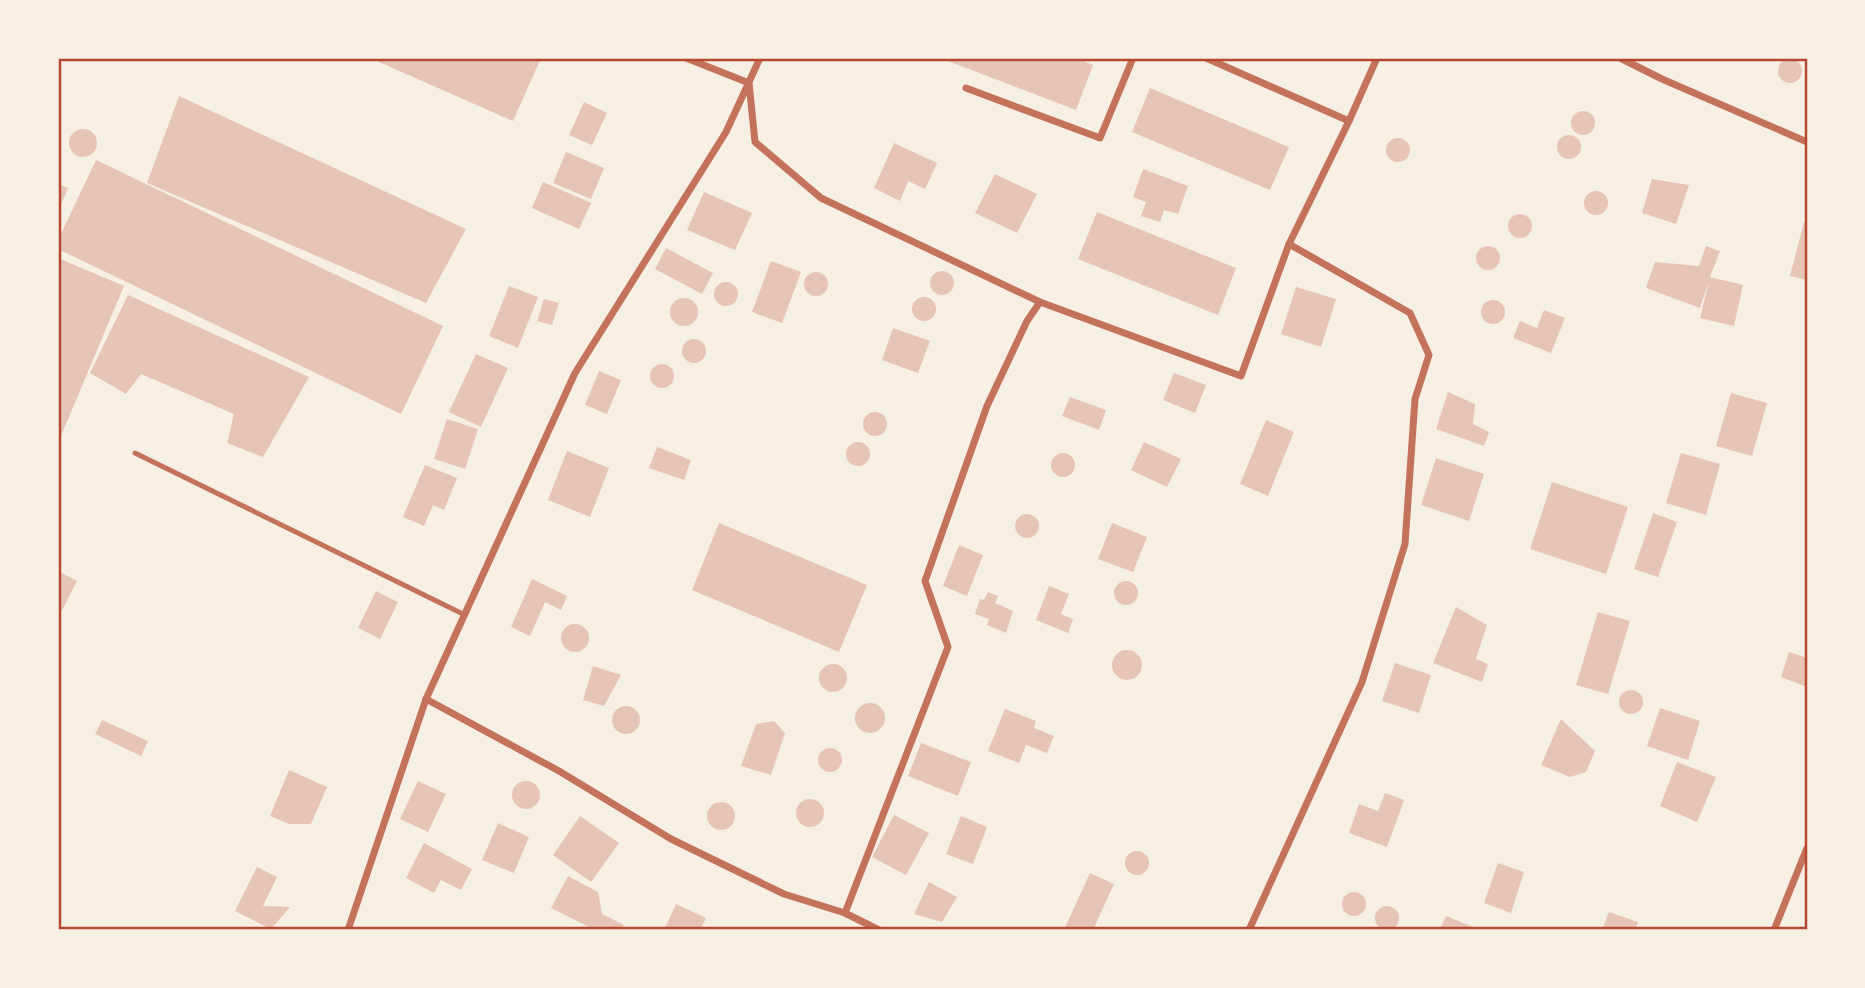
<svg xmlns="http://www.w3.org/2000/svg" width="1865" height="988" font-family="'Sofia Sans Condensed',sans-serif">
	<rect width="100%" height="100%" fill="#f6efe4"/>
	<!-- building -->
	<g fill="#e6c5b7">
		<polygon points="370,58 541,58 513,121"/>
		<polygon points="940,58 1076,58 1093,65 1076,110"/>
		<circle cx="1790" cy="71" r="12"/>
		<polygon points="1150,88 1289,147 1270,190 1132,132"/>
		<polygon points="179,96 466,229 426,303 147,183"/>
		<polygon points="584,102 607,113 592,145 569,135"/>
		<circle cx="1583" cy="123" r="12"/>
		<circle cx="83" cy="143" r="14"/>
		<circle cx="1569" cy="147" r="12"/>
		<circle cx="1398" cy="150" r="12"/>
		<polygon points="894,143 937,163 925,189 908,181 900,201 874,188"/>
		<polygon points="566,152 604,168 591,199 553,183"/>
		<polygon points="96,160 443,326 401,414 58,249 58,240"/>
		<polygon points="1143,169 1188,186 1178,214 1164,210 1160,222 1141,216 1146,202 1133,197"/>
		<polygon points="995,174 1037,194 1017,233 975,213"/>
		<polygon points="1652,179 1689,185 1676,224 1642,213"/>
		<polygon points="543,182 591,203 579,229 532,208"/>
		<polygon points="58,184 68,188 58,212"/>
		<circle cx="1596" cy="203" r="12"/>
		<polygon points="704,192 752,213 735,250 687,230"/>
		<polygon points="1097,212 1236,268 1218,315 1078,259"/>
		<circle cx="1520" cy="226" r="12"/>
		<polygon points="1804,222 1807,223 1807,280 1790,276"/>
		<polygon points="1706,246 1720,251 1710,277 1743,285 1734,326 1700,318 1709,281 1700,308 1646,288 1655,262 1699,266"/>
		<circle cx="1488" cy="258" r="12"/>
		<polygon points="666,248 713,273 702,294 655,269"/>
		<polygon points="58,258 124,286 58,443"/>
		<polygon points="771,261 801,272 782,323 752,312"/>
		<circle cx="942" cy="283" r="12"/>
		<circle cx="816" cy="284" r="12"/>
		<circle cx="726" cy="294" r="12"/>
		<polygon points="509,286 538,297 518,348 489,336"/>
		<polygon points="1296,287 1336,299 1321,347 1281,334"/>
		<polygon points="128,295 309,377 263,457 227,443 234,414 141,374 126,394 90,373"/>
		<circle cx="924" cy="309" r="12"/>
		<circle cx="684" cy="312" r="14"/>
		<polygon points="544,299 559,303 552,325 537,321"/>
		<circle cx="1493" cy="312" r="12"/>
		<polygon points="1544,310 1565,318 1551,353 1513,338 1520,321 1537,328"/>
		<polygon points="893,328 930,341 918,373 882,360"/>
		<circle cx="694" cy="351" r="12"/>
		<polygon points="476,354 508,368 481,427 449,412"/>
		<circle cx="662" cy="376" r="12"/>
		<polygon points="599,371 621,380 607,414 585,405"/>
		<polygon points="1174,373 1206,385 1195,413 1163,400"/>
		<polygon points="1448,392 1475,404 1473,424 1489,432 1484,446 1436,429"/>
		<polygon points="1731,393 1767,403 1752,456 1716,446"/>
		<polygon points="1070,397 1106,410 1099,430 1062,416"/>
		<circle cx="875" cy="424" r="12"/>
		<polygon points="447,419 478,429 465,469 434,459"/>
		<polygon points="1266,420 1294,432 1268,496 1240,484"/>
		<polygon points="1144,442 1181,459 1167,487 1131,470"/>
		<circle cx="858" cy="454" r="12"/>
		<polygon points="657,447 691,460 684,480 649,468"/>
		<polygon points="567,451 609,468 590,517 548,500"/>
		<polygon points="1681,453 1720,464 1706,515 1666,503"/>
		<circle cx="1063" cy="465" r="12"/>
		<polygon points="1436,458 1484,474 1469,521 1421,505"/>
		<polygon points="425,465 457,478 444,510 433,505 424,526 403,517"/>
		<polygon points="1552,482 1628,507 1606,574 1530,549"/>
		<polygon points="1653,513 1677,522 1658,577 1634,569"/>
		<circle cx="1027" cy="526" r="12"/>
		<polygon points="719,523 867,585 839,652 692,590"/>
		<polygon points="1112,523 1147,537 1133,572 1098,559"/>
		<polygon points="959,545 983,555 967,596 943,586"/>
		<polygon points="58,571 77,581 58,618"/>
		<polygon points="532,579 567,596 561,610 545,602 530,636 511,627"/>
		<circle cx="1126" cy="593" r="12"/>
		<polygon points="1049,586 1069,594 1061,614 1073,619 1068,633 1036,620"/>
		<polygon points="376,591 398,602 380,639 358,628"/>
		<polygon points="988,592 998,596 995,603 1013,611 1006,633 987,625 989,619 975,614 980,599 984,600"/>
		<polygon points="1456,607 1487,625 1476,659 1488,664 1482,682 1433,663"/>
		<polygon points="1598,612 1630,621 1608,694 1576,685"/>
		<circle cx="575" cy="638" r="14"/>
		<circle cx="1127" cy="665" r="15"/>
		<polygon points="1789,652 1807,658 1807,687 1781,677"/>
		<polygon points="1395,663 1431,675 1419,713 1382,701"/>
		<circle cx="833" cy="678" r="14"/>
		<polygon points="593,666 621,675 604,706 583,700"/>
		<circle cx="1631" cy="702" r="12"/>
		<circle cx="870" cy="718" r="15"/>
		<circle cx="626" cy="720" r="14"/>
		<polygon points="1660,708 1700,721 1688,760 1647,746"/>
		<polygon points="1005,709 1036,721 1034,728 1054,736 1047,753 1026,745 1019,763 988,751"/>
		<polygon points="1561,719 1595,751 1586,772 1570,777 1541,765"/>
		<polygon points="102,720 148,741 141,756 95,734"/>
		<polygon points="774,721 785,733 771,775 741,766 756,724"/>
		<polygon points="921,743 971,762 958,796 908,776"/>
		<circle cx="830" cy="760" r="12"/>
		<polygon points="1677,762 1716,777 1697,822 1660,806"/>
		<polygon points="289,770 327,787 311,824 289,824 270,816"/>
		<polygon points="418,781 446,794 428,832 400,819"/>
		<circle cx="526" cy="795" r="14"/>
		<polygon points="1385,793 1404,800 1387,847 1349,833 1359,804 1378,811"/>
		<circle cx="810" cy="813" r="14"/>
		<circle cx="721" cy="816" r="14"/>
		<polygon points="894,815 929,833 906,875 872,857"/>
		<polygon points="580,816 619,843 591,882 553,855"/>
		<polygon points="961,816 987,827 973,864 946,854"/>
		<polygon points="498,823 529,837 514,873 482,860"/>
		<polygon points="424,843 472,869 461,890 441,880 434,893 406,878"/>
		<circle cx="1137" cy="863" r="12"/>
		<polygon points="1498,863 1524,872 1511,913 1484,903"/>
		<polygon points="257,867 277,877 263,906 290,907 271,929 235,911"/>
		<polygon points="1090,873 1114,884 1093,930 1064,930"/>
		<polygon points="568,876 598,892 602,914 624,925 621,930 595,930 551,908"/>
		<polygon points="929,882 957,897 942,922 914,914"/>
		<circle cx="1354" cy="904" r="12"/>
		<polygon points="676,904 706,918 700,930 664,930"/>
		<circle cx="1387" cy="918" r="12"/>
		<polygon points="1609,912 1638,922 1635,930 1602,930"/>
		<polygon points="1446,916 1481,930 1440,930"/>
	</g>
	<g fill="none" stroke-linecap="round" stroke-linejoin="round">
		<!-- service -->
		<polyline stroke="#c5725c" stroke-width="5" points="135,453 465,615"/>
		<!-- minor -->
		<g stroke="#c5725c" stroke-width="7">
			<polyline points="686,58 749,83 755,142 821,198 1040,302 1027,321 987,406 925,581 948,647 845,913"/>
			<polyline points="1206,58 1349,121"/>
			<polyline points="1620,58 1662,79 1807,142"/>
			<polyline points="966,88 1100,138 1133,58"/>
			<polyline points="1040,302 1241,376 1289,244"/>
			<polyline points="426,699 559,771 671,839 784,894 845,913 879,930"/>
			<polyline points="348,930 426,699 575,373 726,132 760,58"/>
			<polyline points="1249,930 1362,682 1405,544 1415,399 1429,355 1410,313 1289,244 1349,121 1377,58"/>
			<polyline points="1774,930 1807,848"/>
		</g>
	</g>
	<!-- border -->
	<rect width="1865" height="988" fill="none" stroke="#f6efe4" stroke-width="119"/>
	<rect x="60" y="60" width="1746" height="868" fill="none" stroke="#b5482f" stroke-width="2.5"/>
</svg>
